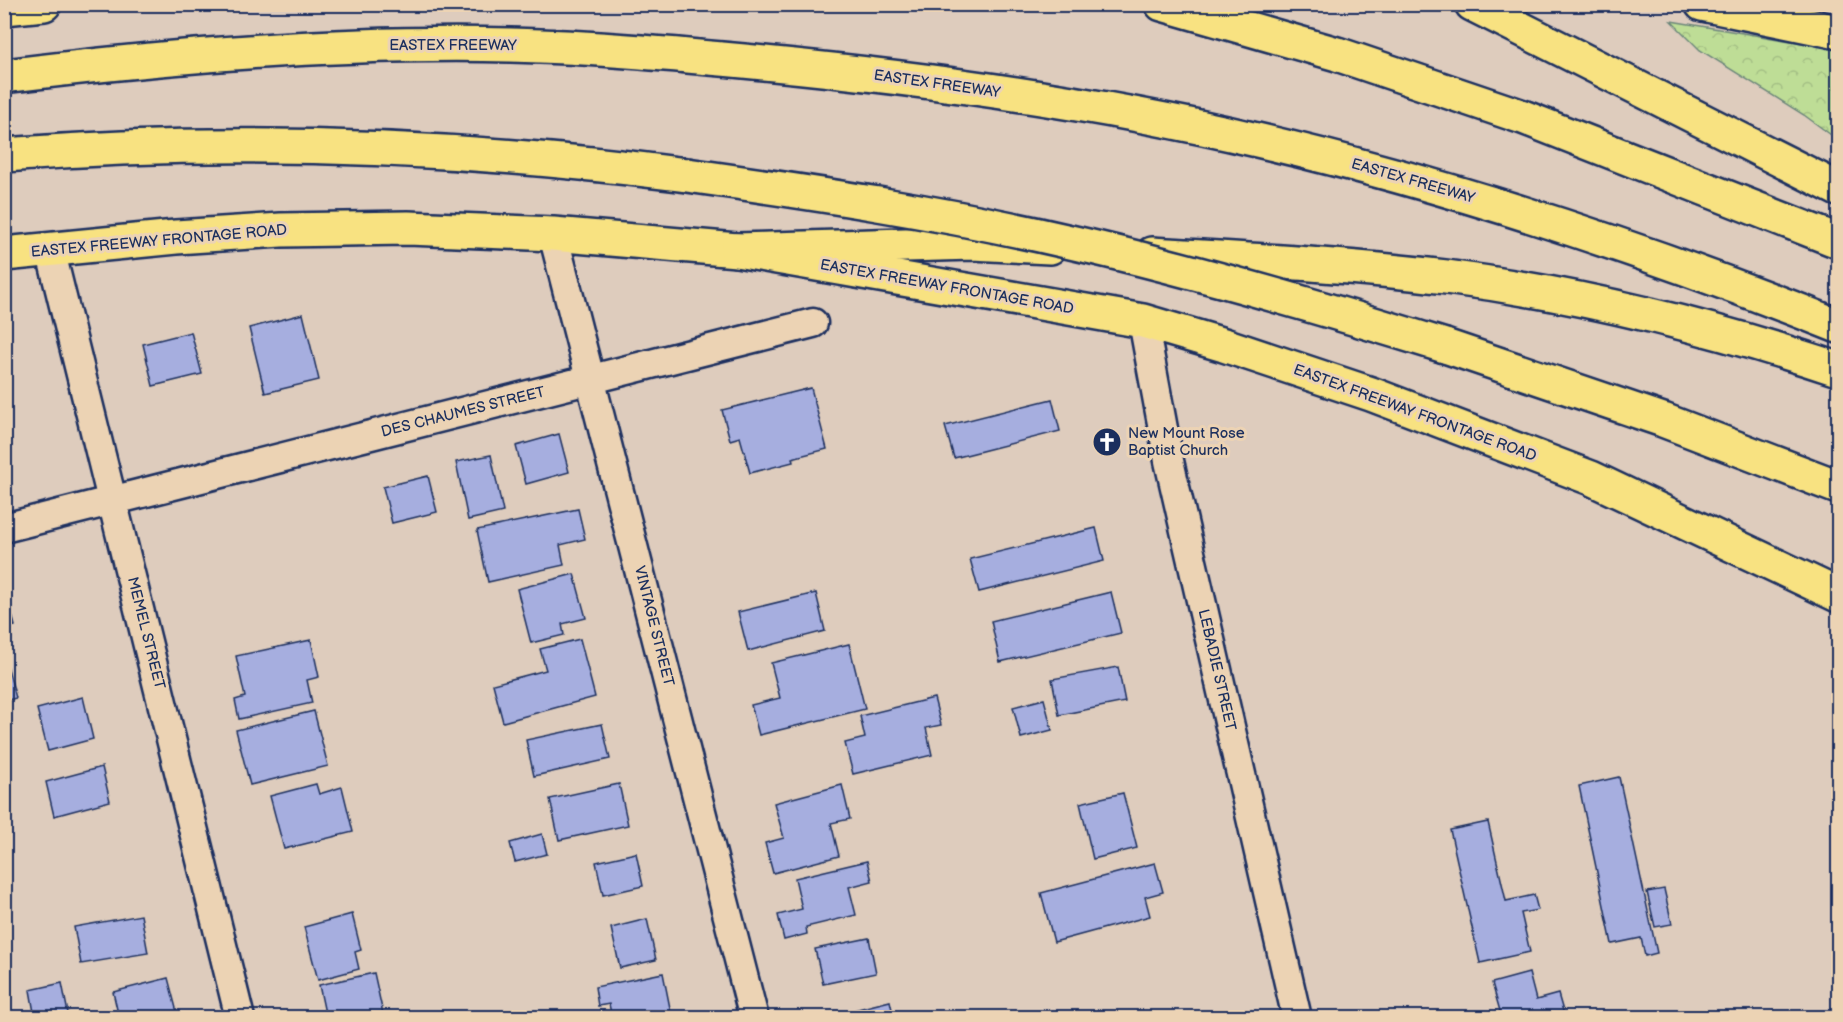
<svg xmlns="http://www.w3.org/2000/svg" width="1843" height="1022" font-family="'Balsamiq Sans',sans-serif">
	<defs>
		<pattern id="forest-crowns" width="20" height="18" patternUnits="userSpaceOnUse" patternTransform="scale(1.5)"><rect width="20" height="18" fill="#bedd96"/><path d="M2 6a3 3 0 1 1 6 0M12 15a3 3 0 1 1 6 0" fill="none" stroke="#a3be84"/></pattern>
	</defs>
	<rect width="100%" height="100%" fill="#deccbd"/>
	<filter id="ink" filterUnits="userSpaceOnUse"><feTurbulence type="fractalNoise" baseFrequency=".0167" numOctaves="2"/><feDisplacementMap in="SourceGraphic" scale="12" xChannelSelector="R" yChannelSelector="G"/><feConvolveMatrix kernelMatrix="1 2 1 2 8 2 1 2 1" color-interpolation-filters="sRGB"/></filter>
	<g filter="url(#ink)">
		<!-- forest -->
		<polygon fill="url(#forest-crowns)" stroke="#6c867a" stroke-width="1.5" points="1671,21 1808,44 1838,30 1838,140 1804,115 1700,50"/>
		<!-- building -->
		<g fill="#a6aedf" stroke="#1b2f5e" stroke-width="1.5">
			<polygon points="303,314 319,380 265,393 249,328"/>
			<polygon points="191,332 202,374 153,386 143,344"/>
			<polygon points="811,388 827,449 792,458 793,462 750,473 740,437 730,440 722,410"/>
			<polygon points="1052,399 1060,431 954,458 945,426"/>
			<polygon points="559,434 569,472 526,484 516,446"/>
			<polygon points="491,455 503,512 468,520 456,462"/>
			<polygon points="428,476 437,512 392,523 383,487"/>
			<polygon points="578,509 585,539 560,545 564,565 488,582 477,530"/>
			<polygon points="1096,528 1104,561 979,592 970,559"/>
			<polygon points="574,574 586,618 562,624 564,635 531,643 517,589"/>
			<polygon points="4,583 15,626 4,629"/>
			<polygon points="1111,592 1121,633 1000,662 991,621"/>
			<polygon points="816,593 825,631 748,651 738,612"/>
			<polygon points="580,639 595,697 503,722 493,684 546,670 540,649"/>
			<polygon points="311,640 319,677 307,680 312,703 239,719 235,700 245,697 236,656"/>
			<polygon points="849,644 865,709 759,735 751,705 780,698 771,663"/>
			<polygon points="4,654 16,698 4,701"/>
			<polygon points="1118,667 1125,702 1059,715 1052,679"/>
			<polygon points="83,697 93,739 48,751 37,709"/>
			<polygon points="934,698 941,725 926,728 932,755 853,774 845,743 865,738 860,716"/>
			<polygon points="1044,699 1052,730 1021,738 1013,707"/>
			<polygon points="314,711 328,766 250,785 236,730"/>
			<polygon points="602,724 610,759 534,776 526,740"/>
			<polygon points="102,767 110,801 54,816 46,782"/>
			<polygon points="1619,777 1657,953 1645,956 1641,938 1612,944 1579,786"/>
			<polygon points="316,784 319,794 342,787 353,832 284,849 270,796"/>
			<polygon points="619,784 628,825 559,840 550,799"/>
			<polygon points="842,785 850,819 831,823 839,856 773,873 765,843 784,838 774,803"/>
			<polygon points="1123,793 1137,848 1093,859 1080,803"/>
			<polygon points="1488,822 1506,901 1534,895 1538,910 1521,913 1530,952 1480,963 1450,830"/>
			<polygon points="542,834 547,854 515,862 510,843"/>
			<polygon points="636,853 643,886 603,895 596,862"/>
			<polygon points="867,861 872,881 849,887 856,915 806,927 807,934 784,940 778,915 802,909 795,878"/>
			<polygon points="1155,863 1163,892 1145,897 1150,916 1054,942 1041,893"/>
			<polygon points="1664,889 1672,924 1655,927 1647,892"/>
			<polygon points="352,914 361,950 355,952 359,969 318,980 304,927"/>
			<polygon points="141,915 148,953 81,964 74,927"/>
			<polygon points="647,919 656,960 620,968 611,928"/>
			<polygon points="869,938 876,973 823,984 815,949"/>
			<polygon points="374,973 384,1018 326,1018 319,985"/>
			<polygon points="663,973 672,1018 612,1018 609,1004 598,1006 595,987"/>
			<polygon points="1529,973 1536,1000 1558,994 1565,1018 1502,1018 1492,983"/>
			<polygon points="168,978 178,1016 119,1018 113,992"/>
			<polygon points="62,983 69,1018 35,1018 30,990"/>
			<polygon points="890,1001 894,1018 826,1017"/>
		</g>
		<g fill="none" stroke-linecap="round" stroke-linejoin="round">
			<!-- minor casing -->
			<g stroke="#1b2f5e" stroke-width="33">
				<g id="minor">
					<polyline points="553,234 754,1018"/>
					<polyline points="50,249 240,1018"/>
					<polyline points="1143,321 1169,461 1297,1018"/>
					<polyline points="4,528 813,323"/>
				</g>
			</g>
			<!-- major casing -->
			<g stroke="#1b2f5e" stroke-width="38">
				<polyline id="major" points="4,254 176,237 281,230 408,228 553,234 737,250 1143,321 1224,345 1371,394 1591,478 1838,595"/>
			</g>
			<!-- highway casing -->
			<g stroke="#1b2f5e" stroke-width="38">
				<g id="highway">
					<polyline points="1162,4 1337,54 1523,117 1838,241"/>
					<polyline points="1472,4 1838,189"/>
					<polyline points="1702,4 1838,32"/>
					<polyline points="4,8 44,4"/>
					<path d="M 4,76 C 172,55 342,41 511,45 C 596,47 680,55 764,63 C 929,79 1095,102 1257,140 C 1455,186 1649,251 1838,326"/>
					<path d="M 4,155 C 233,137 460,146 687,175"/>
					<polyline points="737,250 972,243 1050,247"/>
					<path d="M 1152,254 C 1250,260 1348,265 1446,277 C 1579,294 1711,327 1838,369"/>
					<polyline points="1445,346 1663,420 1838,487"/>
				</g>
			</g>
			<!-- minor -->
			<use href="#minor" stroke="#ecd3b4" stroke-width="28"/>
			<!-- major -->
			<use href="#major" stroke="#f8e281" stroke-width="33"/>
			<!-- highway -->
			<use href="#highway" stroke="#f8e281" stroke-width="33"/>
			<!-- highway-bridge casing -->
			<g stroke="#1b2f5e" stroke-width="38" stroke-linecap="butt">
				<path id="highway-bridge" d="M 687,175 C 814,193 941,212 1066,241 C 1194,270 1320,307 1445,346"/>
			</g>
			<!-- highway-bridge -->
			<use href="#highway-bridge" stroke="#f8e281" stroke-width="33"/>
		</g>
	</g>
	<!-- icons -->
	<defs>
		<g id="church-disc" transform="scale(1.5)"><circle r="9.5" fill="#1b2f5e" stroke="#ecd3b4"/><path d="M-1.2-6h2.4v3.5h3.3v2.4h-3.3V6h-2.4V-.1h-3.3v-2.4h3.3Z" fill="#fff"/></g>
	</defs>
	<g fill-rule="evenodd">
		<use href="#church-disc" x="1107" y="442"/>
	</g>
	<g text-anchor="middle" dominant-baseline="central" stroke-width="6" stroke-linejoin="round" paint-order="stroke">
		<!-- street labels -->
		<g font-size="15" fill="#1b2f5e" stroke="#ecd3b4">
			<text x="453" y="45">EASTEX FREEWAY</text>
			<text transform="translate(937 84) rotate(8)">EASTEX FREEWAY</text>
			<text transform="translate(1413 181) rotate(16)">EASTEX FREEWAY</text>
			<text transform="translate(159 241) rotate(-5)">EASTEX FREEWAY FRONTAGE ROAD</text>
			<text transform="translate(947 287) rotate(10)">EASTEX FREEWAY FRONTAGE ROAD</text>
			<text transform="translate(463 412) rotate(-14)">DES CHAUMES STREET</text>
			<text transform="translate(1415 413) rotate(20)">EASTEX FREEWAY FRONTAGE ROAD</text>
			<text transform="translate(654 626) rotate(76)">VINTAGE STREET</text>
			<text transform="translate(146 633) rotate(76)">MEMEL STREET</text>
			<text transform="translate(1217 670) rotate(77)">LEBADIE STREET</text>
		</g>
		<!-- poi labels -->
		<g font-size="15" fill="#1b2f5e" stroke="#ecd3b4" text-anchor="start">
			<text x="1128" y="433">New Mount Rose<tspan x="1128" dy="17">Baptist Church</tspan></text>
		</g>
	</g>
	<!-- margin -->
	<rect width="1843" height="1022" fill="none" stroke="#ecd3b4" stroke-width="24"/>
	<rect x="12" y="12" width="1819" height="998" fill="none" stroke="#1b2f5e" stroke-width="2" filter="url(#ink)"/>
</svg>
